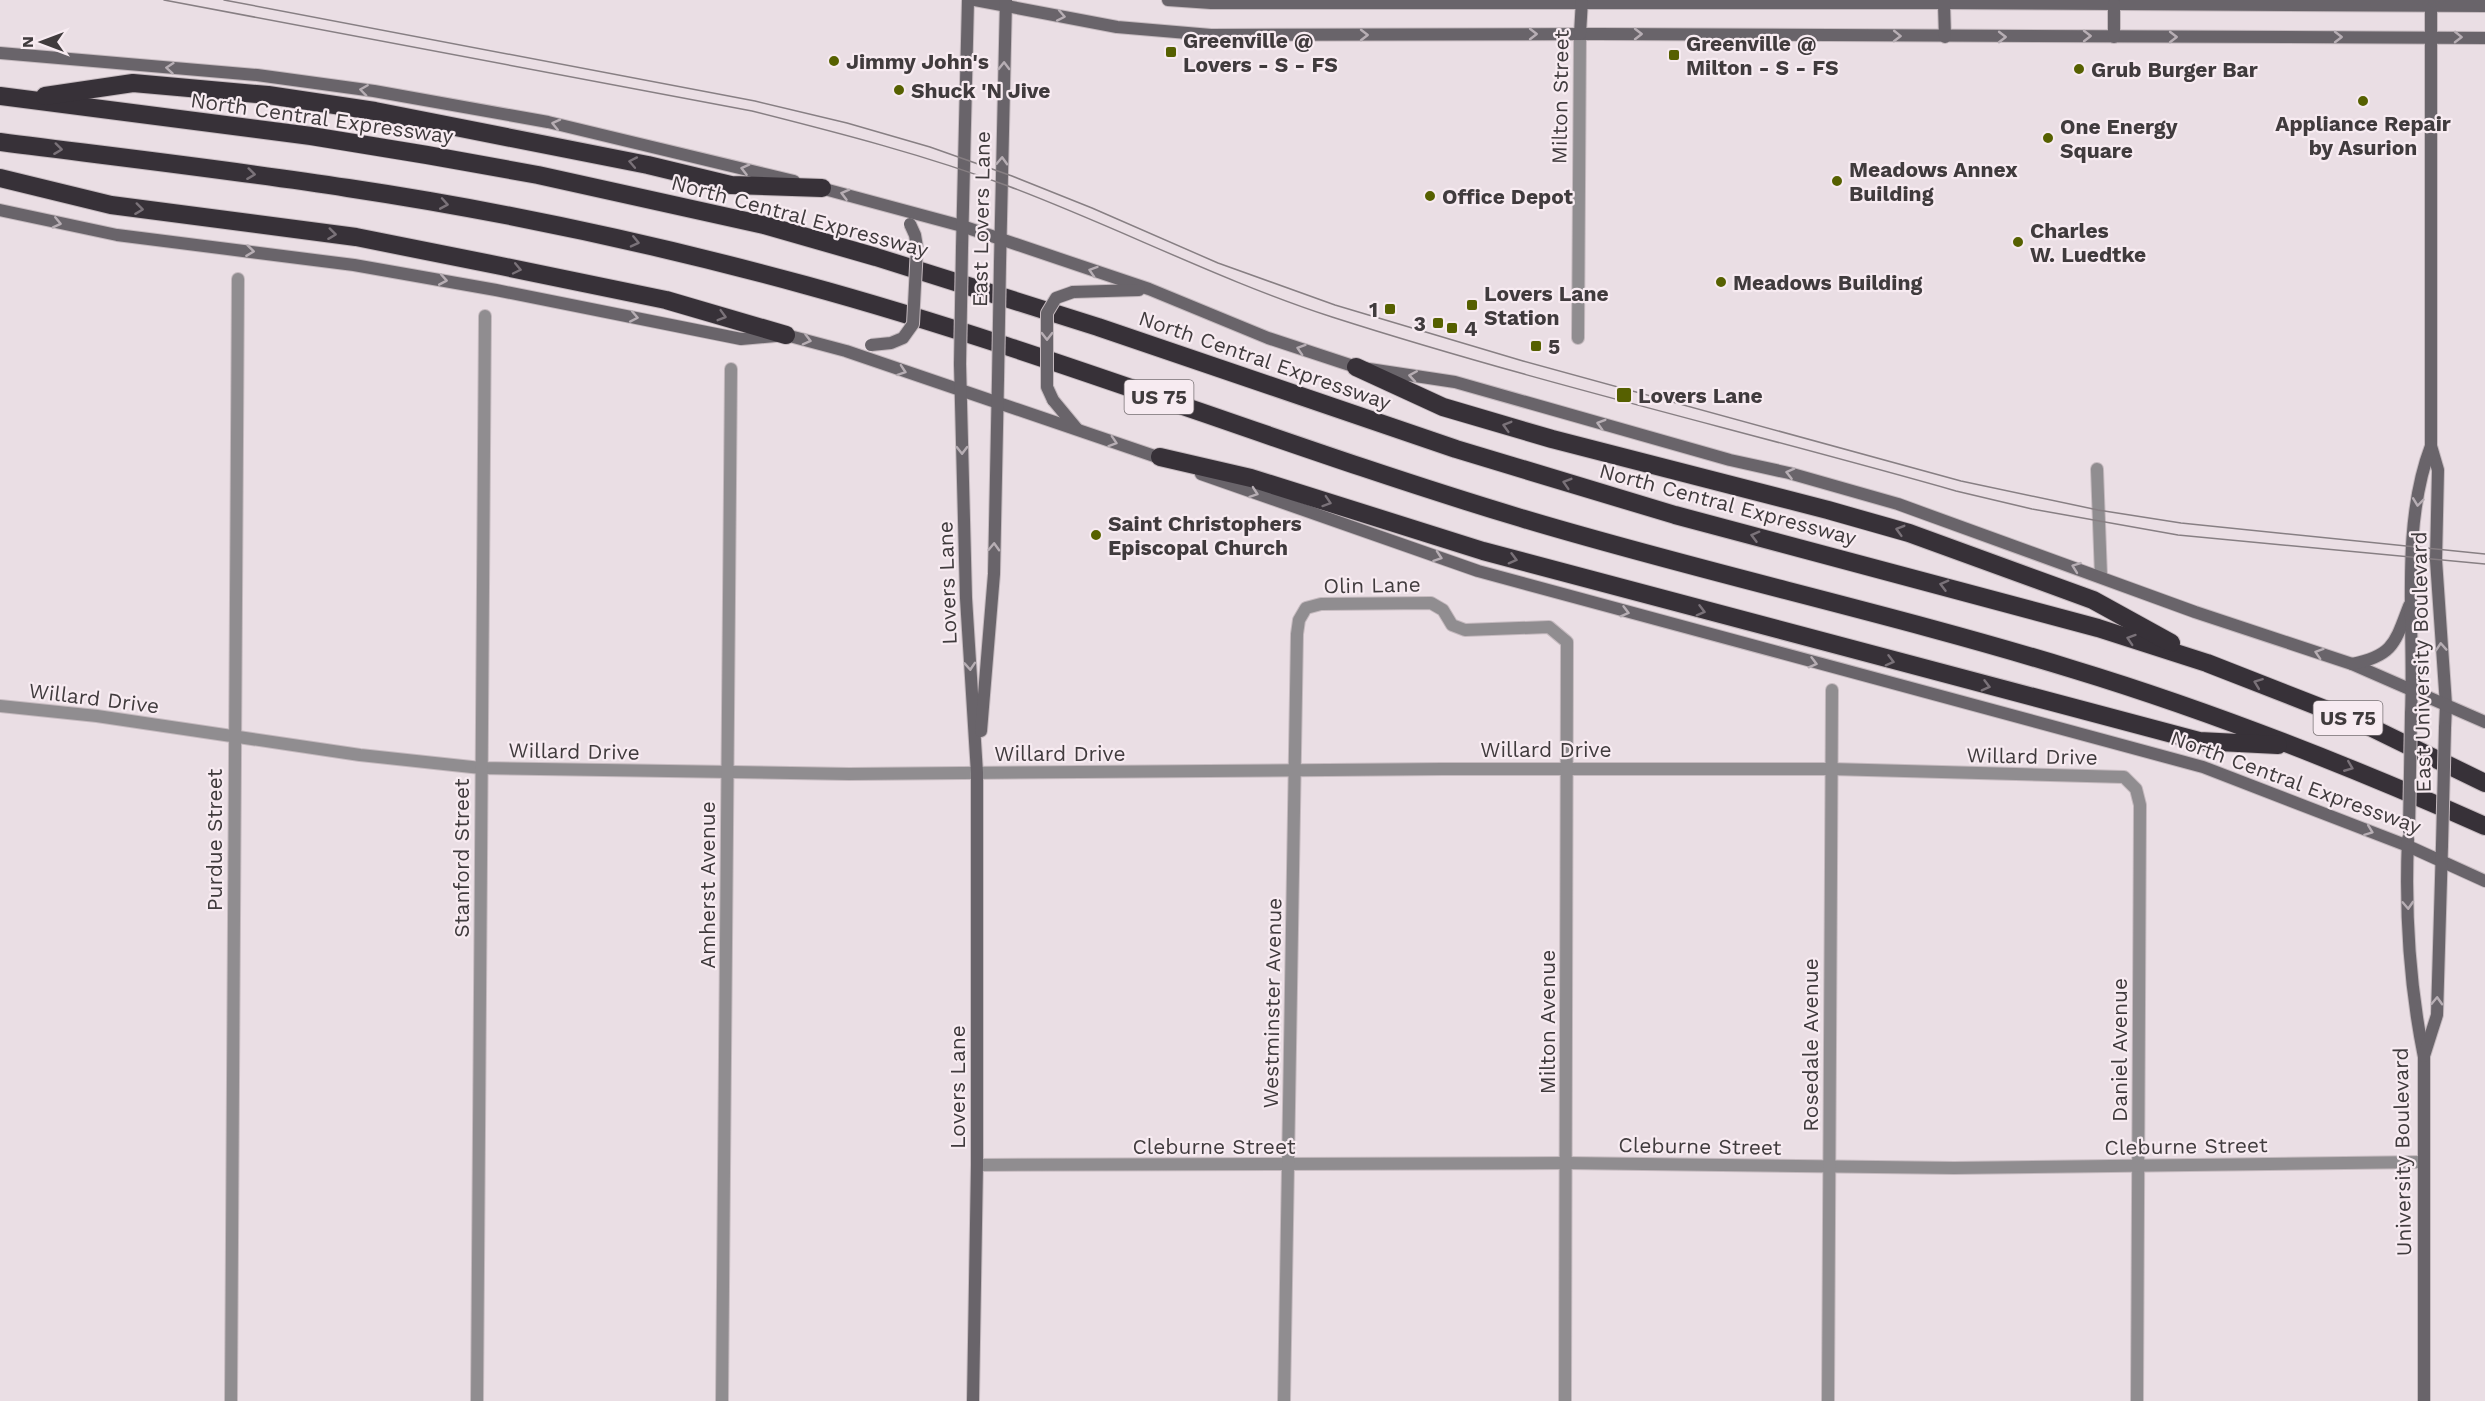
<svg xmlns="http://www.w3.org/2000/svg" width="2485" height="1401" font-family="'Work Sans',sans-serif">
	<rect width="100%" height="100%" fill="#eadee4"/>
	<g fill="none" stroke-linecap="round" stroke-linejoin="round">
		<!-- street casing -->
		<g stroke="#c5babf" stroke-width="14">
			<g id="street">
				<polyline points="1578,338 1580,34"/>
				<polyline points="2097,469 2101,576"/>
				<polyline points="0,706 97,716 360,755 481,768 849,774 1442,769 1831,769 2124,777 2136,789 2140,805 2137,1401"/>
				<polyline points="977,1165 1566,1163 1954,1168 2423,1162"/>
				<polyline points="231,1401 238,279"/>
				<polyline points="477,1401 485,316"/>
				<polyline points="722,1401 731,369"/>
				<polyline points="1284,1401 1297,634 1299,620 1306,608 1321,604 1431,603 1443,610 1452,625 1465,630 1549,627 1567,642 1565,1401"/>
				<polyline points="1828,1401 1832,690"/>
			</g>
		</g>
		<!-- secondary casing -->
		<g stroke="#c5babf" stroke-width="14">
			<g id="secondary">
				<polyline points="975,0 1117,27 1211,35 1597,34 2485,38"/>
				<polyline points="1168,0 1211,3 1944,3 2485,6"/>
				<polyline points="2431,0 2431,446 2438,470 2436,560 2446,705 2445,728"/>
				<polyline points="1944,3 1945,37"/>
				<polyline points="2114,4 2114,37"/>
				<polyline points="1580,34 1582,0"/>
				<polyline points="0,53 257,75 374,91 548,122 794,181"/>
				<polyline points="817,187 962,226 1149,289 1268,338 1356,367 1455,382 1730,460 1789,473 1898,504 2195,612 2352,664 2485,722"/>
				<polyline points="0,210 117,235 354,265 496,290 741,339 786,335 846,351 1166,460"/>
				<polyline points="962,248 968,0"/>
				<polyline points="1000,263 1006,0"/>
				<polyline points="1073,292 1139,290"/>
				<polyline points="960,364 966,598 977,773 977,1165 973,1401"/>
				<polyline points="1053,400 1077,429"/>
				<polyline points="1201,474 1478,571 2203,767 2408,846 2485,881"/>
				<path d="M 2352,664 C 2393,656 2395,643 2409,606"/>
				<path d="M 2411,714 C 2415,628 2400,527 2431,446"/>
				<polyline points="981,731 994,574 998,379"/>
				<path d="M 2408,839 C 2405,910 2410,988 2424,1057 L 2424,1401"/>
				<polyline points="2424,1056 2437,1015 2442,845"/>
			</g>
		</g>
		<!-- highway casing -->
		<g stroke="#c5babf" stroke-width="20">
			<g id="highway">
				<polyline points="0,96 311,136 427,155 538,175 764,225 876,257 1098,327 1456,449 1675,515 2098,628 2207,663 2368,726 2485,783"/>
				<polyline points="45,96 133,83 268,95 375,111 648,165 731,185 822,188"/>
				<path d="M 0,142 C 116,157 232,170 348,188 C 502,211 655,244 805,285 C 1047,351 1281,446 1521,518 C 1704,573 1890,613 2072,669 C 2214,712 2350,766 2485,826"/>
				<polyline points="0,178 111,205 356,237 501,266 666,300 786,335"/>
				<polyline points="1356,367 1443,407 1552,439 1828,510 1909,533 2093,600 2171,643"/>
				<polyline points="1160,457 1251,478 1483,551 2199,741 2278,745"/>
			</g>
		</g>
		<!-- street -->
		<use href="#street" stroke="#908d90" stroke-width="12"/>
		<!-- secondary -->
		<use href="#secondary" stroke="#69646a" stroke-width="12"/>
		<!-- highway -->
		<use href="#highway" stroke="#373138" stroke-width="18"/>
		<!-- tram -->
		<g stroke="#877f83" stroke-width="1.5">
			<path d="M 164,0 L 752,111 C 839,133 925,155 1008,186 C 1117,227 1221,281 1332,317 C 1538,383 1749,432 1956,491 L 2032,509 L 2178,535 L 2485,564"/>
			<polyline points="224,0 755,101 847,123 930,147 1012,176 1092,208 1218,263 1335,305 1523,361 1961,481 2098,510 2181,523 2485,554"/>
		</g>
		<!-- secondary-bridge casing -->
		<g stroke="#c5babf" stroke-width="14" stroke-linecap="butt">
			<g id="secondary-bridge">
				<polyline points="871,345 891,343 903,338 913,324 917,247 915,235 910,224"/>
				<polyline points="960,364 962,248"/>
				<polyline points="998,379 1000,263"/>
				<polyline points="1053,400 1047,387 1047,313 1056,298 1073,292"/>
				<polyline points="2409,831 2411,714"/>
				<polyline points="2442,845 2445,728"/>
			</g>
		</g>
		<!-- secondary-bridge -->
		<use href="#secondary-bridge" stroke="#69646a" stroke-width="12"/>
	</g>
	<!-- one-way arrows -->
	<defs><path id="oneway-chevron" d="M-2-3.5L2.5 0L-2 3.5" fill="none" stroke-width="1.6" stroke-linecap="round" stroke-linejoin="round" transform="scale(1.5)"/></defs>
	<g stroke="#b7aeb4">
		<use href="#oneway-chevron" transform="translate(1061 16) rotate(11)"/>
		<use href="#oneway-chevron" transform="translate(1533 34)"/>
		<use href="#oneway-chevron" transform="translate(1638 34)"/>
		<use href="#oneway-chevron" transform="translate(1364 35)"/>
		<use href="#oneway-chevron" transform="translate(1897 36) rotate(1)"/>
		<use href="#oneway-chevron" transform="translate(2087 36)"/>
		<use href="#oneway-chevron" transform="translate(2002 37)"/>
		<use href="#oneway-chevron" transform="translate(2173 37)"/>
		<use href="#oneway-chevron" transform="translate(2338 37)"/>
		<use href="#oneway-chevron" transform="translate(2458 37) rotate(1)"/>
		<use href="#oneway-chevron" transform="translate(1004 66) rotate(-89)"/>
		<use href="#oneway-chevron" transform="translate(170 68) rotate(-175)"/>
		<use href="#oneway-chevron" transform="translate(364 90) rotate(-172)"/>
		<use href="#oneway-chevron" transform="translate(556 124) rotate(-167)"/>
		<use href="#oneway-chevron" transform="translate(1002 161) rotate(-88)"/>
		<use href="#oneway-chevron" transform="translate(745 169) rotate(-166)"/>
		<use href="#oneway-chevron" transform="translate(845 194) rotate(-165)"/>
		<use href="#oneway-chevron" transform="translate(57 223) rotate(13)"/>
		<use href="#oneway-chevron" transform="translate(250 251) rotate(7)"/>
		<use href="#oneway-chevron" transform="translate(1093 271) rotate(-162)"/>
		<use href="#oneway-chevron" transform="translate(443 280) rotate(10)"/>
		<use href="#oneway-chevron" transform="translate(634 317) rotate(11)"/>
		<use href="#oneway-chevron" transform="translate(1047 336) rotate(90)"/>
		<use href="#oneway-chevron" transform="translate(807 340) rotate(14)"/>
		<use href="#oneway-chevron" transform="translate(1301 349) rotate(-162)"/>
		<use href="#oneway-chevron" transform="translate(902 371) rotate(19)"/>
		<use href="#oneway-chevron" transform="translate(1413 376) rotate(-171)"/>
		<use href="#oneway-chevron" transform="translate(1601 424) rotate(-164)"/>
		<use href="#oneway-chevron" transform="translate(1113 442) rotate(18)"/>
		<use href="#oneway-chevron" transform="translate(962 450) rotate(89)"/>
		<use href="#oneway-chevron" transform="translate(1790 473) rotate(-166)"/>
		<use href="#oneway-chevron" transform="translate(1254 493) rotate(19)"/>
		<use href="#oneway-chevron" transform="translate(2418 502) rotate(97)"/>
		<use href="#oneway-chevron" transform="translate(994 547) rotate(-88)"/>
		<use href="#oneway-chevron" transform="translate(1438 557) rotate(19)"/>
		<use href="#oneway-chevron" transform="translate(2076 567) rotate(-160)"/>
		<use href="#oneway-chevron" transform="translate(1625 612) rotate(15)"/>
		<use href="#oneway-chevron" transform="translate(2441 647) rotate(-94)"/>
		<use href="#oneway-chevron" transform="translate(2319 653) rotate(-162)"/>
		<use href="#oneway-chevron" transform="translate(1813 663) rotate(15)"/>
		<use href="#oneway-chevron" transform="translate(970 666) rotate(86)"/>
		<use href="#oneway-chevron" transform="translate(2369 831) rotate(21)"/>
		<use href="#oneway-chevron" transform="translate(2408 905) rotate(87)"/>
		<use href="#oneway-chevron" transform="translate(2437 1001) rotate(-88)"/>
	</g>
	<g stroke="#7a7279">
		<use href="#oneway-chevron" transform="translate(58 149) rotate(7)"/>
		<use href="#oneway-chevron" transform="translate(633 162) rotate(-169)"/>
		<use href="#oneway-chevron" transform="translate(251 174) rotate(7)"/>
		<use href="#oneway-chevron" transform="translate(444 204) rotate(10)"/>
		<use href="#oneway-chevron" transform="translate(139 209) rotate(7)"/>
		<use href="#oneway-chevron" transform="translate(332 234) rotate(7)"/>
		<use href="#oneway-chevron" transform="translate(635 242) rotate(13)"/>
		<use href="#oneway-chevron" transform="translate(517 269) rotate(12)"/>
		<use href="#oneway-chevron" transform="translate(722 316) rotate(16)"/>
		<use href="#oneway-chevron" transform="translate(1507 426) rotate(-164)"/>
		<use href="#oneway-chevron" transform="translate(1567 483) rotate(-163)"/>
		<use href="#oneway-chevron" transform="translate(1327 502) rotate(18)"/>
		<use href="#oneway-chevron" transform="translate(1900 530) rotate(-164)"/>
		<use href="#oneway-chevron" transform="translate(1755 536) rotate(-165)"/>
		<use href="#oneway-chevron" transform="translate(1513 559) rotate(15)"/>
		<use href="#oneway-chevron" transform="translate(1944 585) rotate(-165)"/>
		<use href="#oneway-chevron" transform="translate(1701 611) rotate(15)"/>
		<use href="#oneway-chevron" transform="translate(2131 639) rotate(-162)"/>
		<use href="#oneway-chevron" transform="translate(1890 661) rotate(15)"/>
		<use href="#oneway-chevron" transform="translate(2258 683) rotate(-159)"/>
		<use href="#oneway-chevron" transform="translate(1986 686) rotate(15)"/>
		<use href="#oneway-chevron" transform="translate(2349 767) rotate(22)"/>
	</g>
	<!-- markers -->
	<g fill="#566000" stroke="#f7ebf1" stroke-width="2">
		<rect x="1165" y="46" width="12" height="12" rx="3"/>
		<rect x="1668" y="49" width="12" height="12" rx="3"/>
		<circle cx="834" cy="61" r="6"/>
		<circle cx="2079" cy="69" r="6"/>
		<circle cx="899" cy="90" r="6"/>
		<circle cx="2363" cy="101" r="6"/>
		<circle cx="2048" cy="138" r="6"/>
		<circle cx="1837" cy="181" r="6"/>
		<circle cx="1430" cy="196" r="6"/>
		<circle cx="2018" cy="242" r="6"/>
		<circle cx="1721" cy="282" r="6"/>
		<rect x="1466" y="299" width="12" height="12" rx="3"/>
		<rect x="1384" y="303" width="12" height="12" rx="3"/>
		<rect x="1432" y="317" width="12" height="12" rx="3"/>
		<rect x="1446" y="322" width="12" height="12" rx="3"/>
		<rect x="1530" y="340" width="12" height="12" rx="3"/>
		<rect x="1616" y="387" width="16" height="16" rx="3"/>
		<circle cx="1096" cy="535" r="6"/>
	</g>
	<g text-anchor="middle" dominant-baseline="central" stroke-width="4.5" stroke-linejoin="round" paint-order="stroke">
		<!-- shield labels -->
		<g fill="#f7ebf1" stroke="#777073" stroke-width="1.5">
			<rect x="1124.5" y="380" width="69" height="34" rx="4.5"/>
			<rect x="2313.5" y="701" width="69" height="34" rx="4.5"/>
		</g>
		<g font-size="20" font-weight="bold" fill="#403b3d">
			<text x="1159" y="397">US 75</text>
			<text x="2348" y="718">US 75</text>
		</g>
		<!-- poi labels -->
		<g font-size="21" font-weight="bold" fill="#403b3d" stroke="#f7ebf1" text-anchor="start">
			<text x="1183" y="40">Greenville @<tspan x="1183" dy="24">Lovers - S - FS</tspan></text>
			<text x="1686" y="43">Greenville @<tspan x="1686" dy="24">Milton - S - FS</tspan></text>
			<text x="846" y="61">Jimmy John's</text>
			<text x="2091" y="69">Grub Burger Bar</text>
			<text x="911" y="90">Shuck 'N Jive</text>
			<text x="2363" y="123" text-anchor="middle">Appliance Repair<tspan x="2363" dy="24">by Asurion</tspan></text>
			<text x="2060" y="126">One Energy<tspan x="2060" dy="24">Square</tspan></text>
			<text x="1849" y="169">Meadows Annex<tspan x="1849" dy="24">Building</tspan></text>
			<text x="1442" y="196">Office Depot</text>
			<text x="2030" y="230">Charles<tspan x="2030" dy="24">W. Luedtke</tspan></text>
			<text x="1733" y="282">Meadows Building</text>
			<text x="1484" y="293">Lovers Lane<tspan x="1484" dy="24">Station</tspan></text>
			<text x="1378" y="309" text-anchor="end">1</text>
			<text x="1426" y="323" text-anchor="end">3</text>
			<text x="1464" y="328">4</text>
			<text x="1548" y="346">5</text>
			<text x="1638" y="395">Lovers Lane</text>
			<text x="1108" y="523">Saint Christophers<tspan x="1108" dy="24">Episcopal Church</tspan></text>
		</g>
		<!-- street labels -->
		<g font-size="21" fill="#403b3d" stroke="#f7ebf1">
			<text transform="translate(1560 97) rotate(-89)">Milton Street</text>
			<text transform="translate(322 118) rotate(8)">North Central Expressway</text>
			<text transform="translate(800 216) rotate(15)">North Central Expressway</text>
			<text transform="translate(981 219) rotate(-89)">East Lovers Lane</text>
			<text transform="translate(1265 360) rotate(19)">North Central Expressway</text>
			<text transform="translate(1728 504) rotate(15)">North Central Expressway</text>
			<text transform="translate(947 583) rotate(-92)">Lovers Lane</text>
			<text transform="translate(1372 585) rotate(-1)">Olin Lane</text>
			<text transform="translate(2421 662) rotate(-91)">East University Boulevard</text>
			<text transform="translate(94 698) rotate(7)">Willard Drive</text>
			<text x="1546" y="749">Willard Drive</text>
			<text transform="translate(574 751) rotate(1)">Willard Drive</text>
			<text x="1060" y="753">Willard Drive</text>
			<text transform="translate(2032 756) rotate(1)">Willard Drive</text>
			<text transform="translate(2296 782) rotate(20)">North Central Expressway</text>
			<text transform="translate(214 840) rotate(-90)">Purdue Street</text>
			<text transform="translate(461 858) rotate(-90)">Stanford Street</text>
			<text transform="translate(707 885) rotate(-90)">Amherst Avenue</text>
			<text transform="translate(1272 1003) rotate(-89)">Westminster Avenue</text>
			<text transform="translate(1547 1022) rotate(-90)">Milton Avenue</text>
			<text transform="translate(1810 1045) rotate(-90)">Rosedale Avenue</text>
			<text transform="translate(2119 1050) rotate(-90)">Daniel Avenue</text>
			<text transform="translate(957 1087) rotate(-90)">Lovers Lane</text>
			<text x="1214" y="1146">Cleburne Street</text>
			<text transform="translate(1700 1146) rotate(1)">Cleburne Street</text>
			<text transform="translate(2186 1146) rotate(-1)">Cleburne Street</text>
			<text transform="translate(2402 1152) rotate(-91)">University Boulevard</text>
		</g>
	</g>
	<!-- north arrow -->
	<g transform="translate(42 42) rotate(270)" stroke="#f7ebf1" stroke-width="4.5" paint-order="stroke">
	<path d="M0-4.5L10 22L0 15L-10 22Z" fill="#403b3d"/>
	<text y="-9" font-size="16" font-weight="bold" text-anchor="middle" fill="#403b3d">N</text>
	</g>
</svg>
